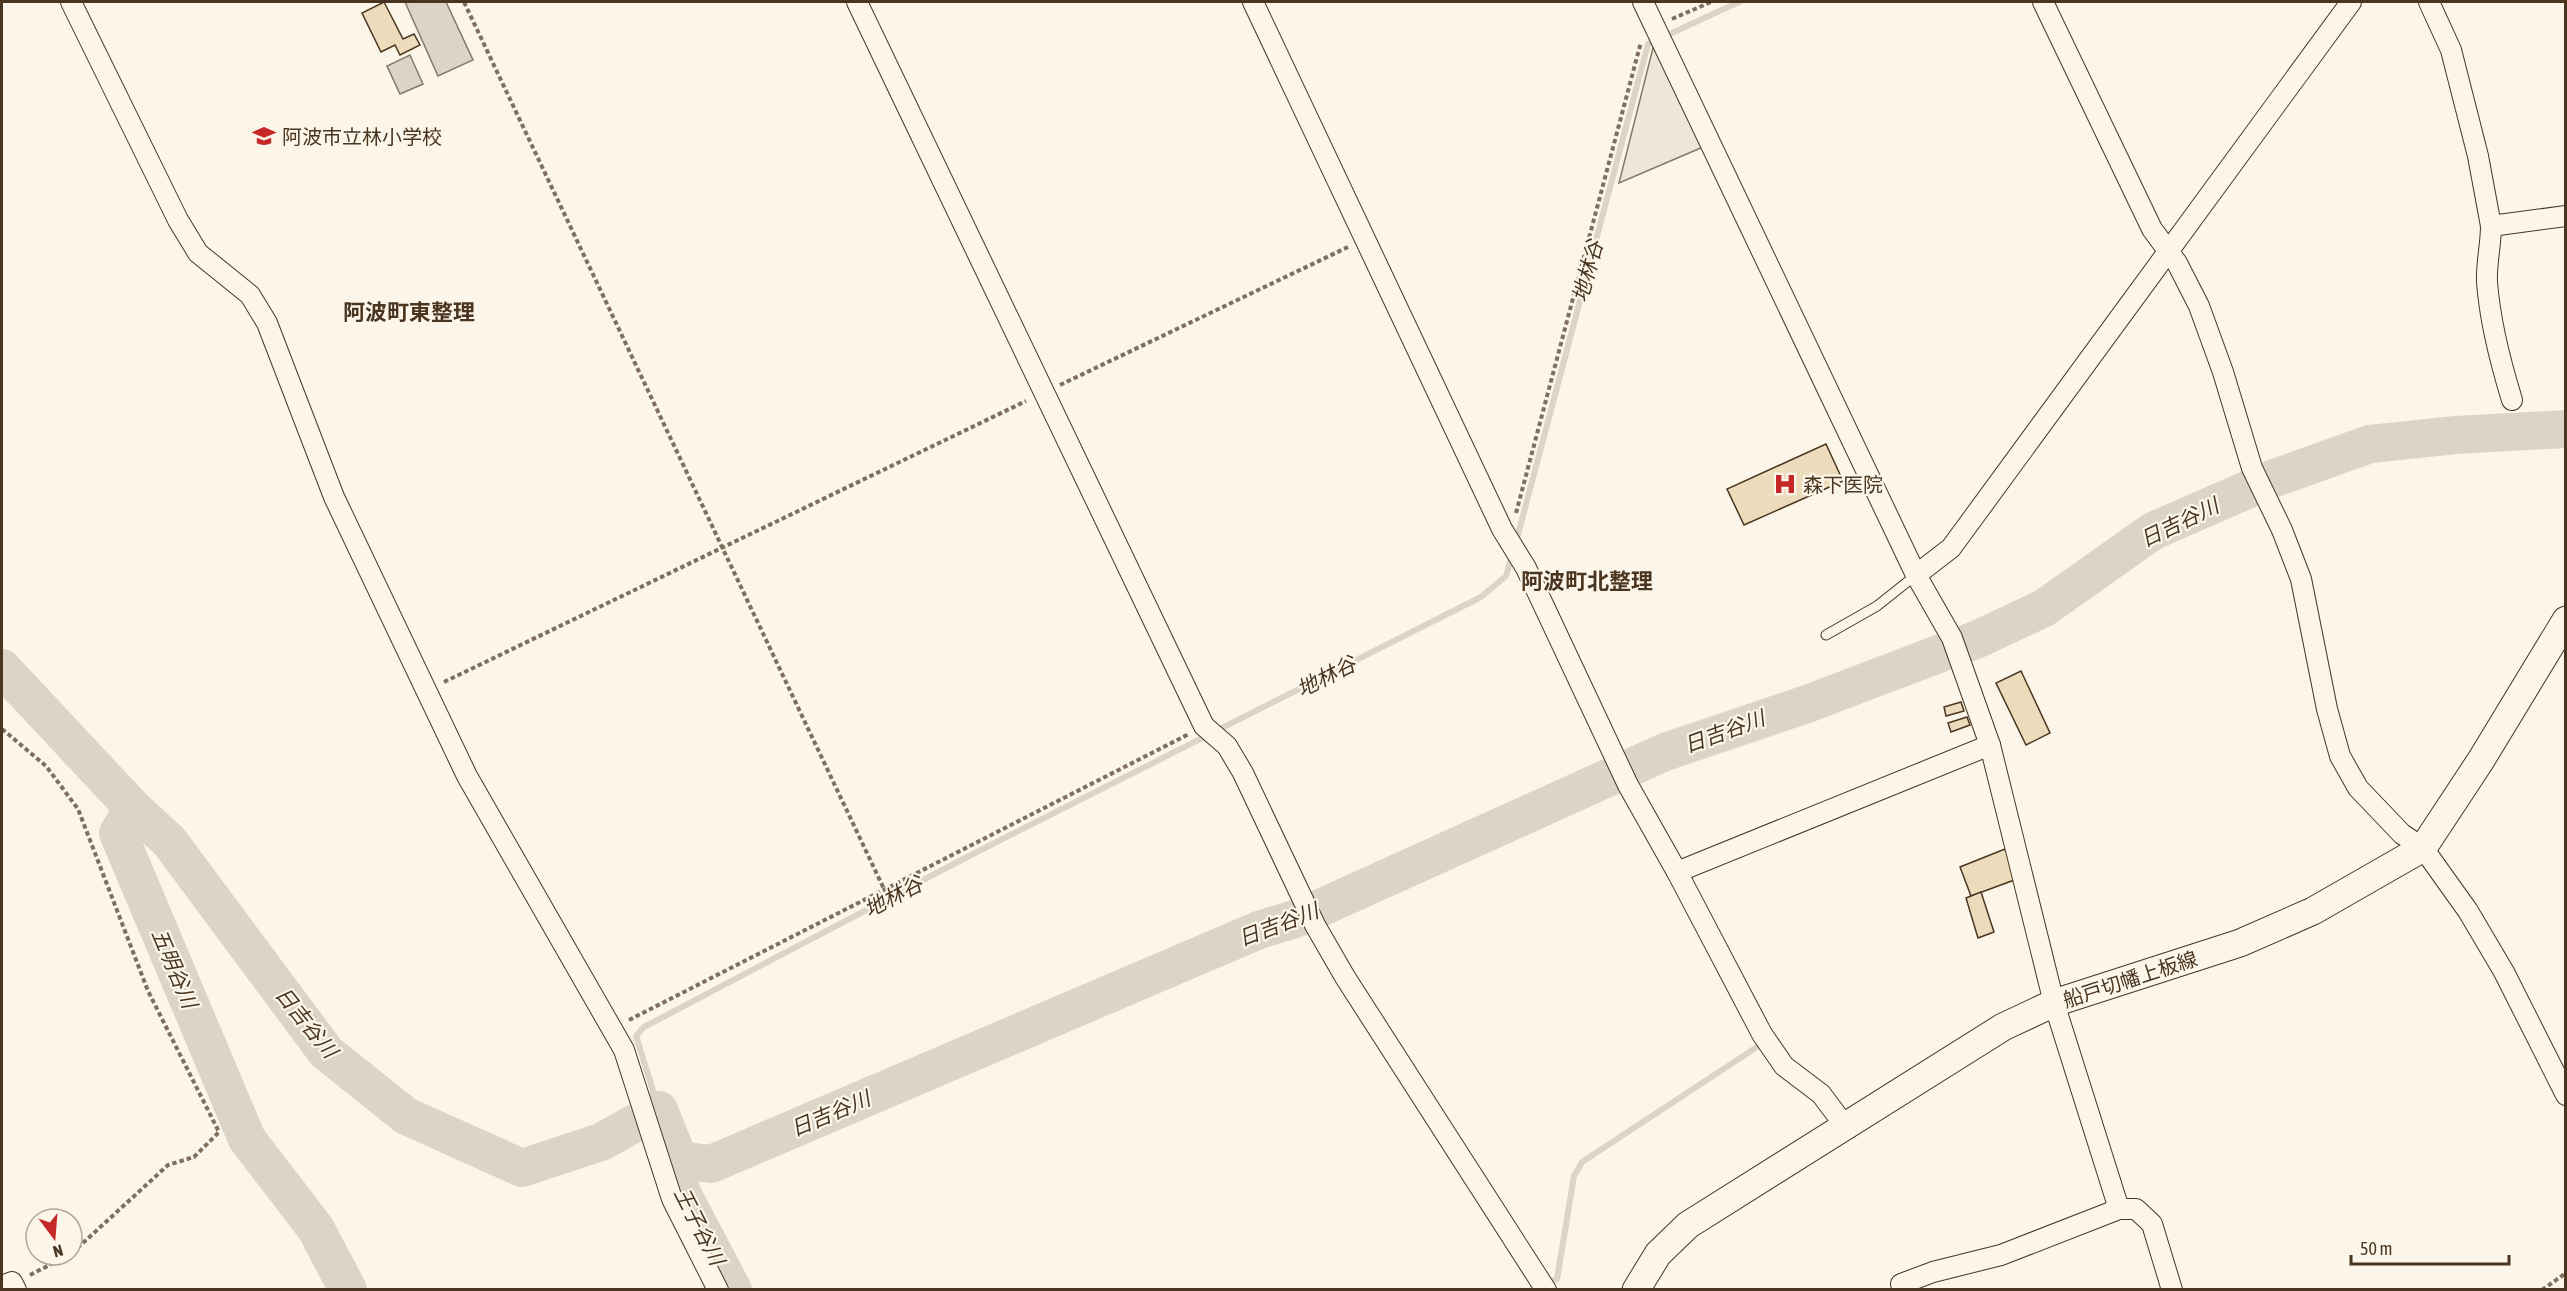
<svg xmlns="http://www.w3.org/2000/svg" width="2567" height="1291" font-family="'Asap Condensed','Noto Sans JP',sans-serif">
	<rect width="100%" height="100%" fill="#fbf6e9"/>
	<!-- green -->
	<polygon fill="#ede6d9" stroke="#887966" stroke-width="1.5" points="1653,48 1659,52 1703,147 1619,183"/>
	<!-- water -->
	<g fill="#dcd4c6" stroke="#887966" stroke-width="1.5">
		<polygon points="405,2 446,2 473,60 438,76"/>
		<polygon points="410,55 423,84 400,94 387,66"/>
	</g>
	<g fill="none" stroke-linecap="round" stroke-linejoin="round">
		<!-- stream -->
		<g stroke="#dcd4c6" stroke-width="6">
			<polyline points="1516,542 1648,44 1739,2"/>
			<polyline points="659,1110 636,1036 644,1027 967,857 1481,597 1506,576 1512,555"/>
			<polyline points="1550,1282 1557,1279 1574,1176 1582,1162 1760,1045"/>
		</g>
		<!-- river -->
		<g stroke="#dcd4c6" stroke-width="38">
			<polyline points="2,668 133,808 169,841 326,1052 406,1116 522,1168 601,1142 659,1110 679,1160 711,1164 1259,930 1298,918 1665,752 1807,704 1978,639 2044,608 2153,531 2272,479 2370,444 2456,435 2566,429"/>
			<polyline points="133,808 118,833 247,1139 316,1229 348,1290"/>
			<polyline points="679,1160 676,1177 684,1197 733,1290"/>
		</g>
	</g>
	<!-- building -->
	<g fill="#ecdcbc" stroke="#4a3520" stroke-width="1.5">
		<polygon points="384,2 403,39 414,34 420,45 400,55 395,45 381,52 362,13"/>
		<polygon points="1826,444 1843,481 1744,525 1727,489"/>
		<polygon points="2021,671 2050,733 2026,745 1996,683"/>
		<polygon points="1961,702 1964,711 1946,716 1944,707"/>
		<polygon points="1967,717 1970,725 1951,732 1948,723"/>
		<polygon points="2005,849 2017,879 1971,896 1960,867"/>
		<polygon points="1981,892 1994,932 1978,938 1966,898"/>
	</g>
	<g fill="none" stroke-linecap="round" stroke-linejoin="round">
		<!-- lane casing -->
		<g stroke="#4a3520" stroke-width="11">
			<polyline id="lane" points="1826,635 1877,606 1916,575"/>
		</g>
		<!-- street casing -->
		<g stroke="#4a3520" stroke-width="22">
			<g id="street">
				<polyline points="71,2 178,220 198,253 250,295 267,323 334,497 467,776 624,1050 672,1199 718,1290"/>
				<polyline points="857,2 1204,726 1227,746 1243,773 1315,925 1345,977 1546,1290"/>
				<polyline points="1253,2 1502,529 1526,568 1628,785 1677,872 1762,1034 1784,1066 1821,1094 1845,1126"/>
				<polyline points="1643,2 1916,575 1952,638 1990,745 2054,1003 2119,1209 2136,1209 2152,1224 2172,1290"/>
				<polyline points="2043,2 2152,229 2177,263 2199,306 2223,372 2252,468 2282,530 2301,579 2327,709 2340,756 2358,788 2402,834 2423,848 2468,911 2504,972 2566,1095"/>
				<polyline points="2429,2 2451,50 2478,156 2491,226"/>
				<path d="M 2512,400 C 2500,361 2490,323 2487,282 C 2486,265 2491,244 2491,226 L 2566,216"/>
				<polyline points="1916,575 1951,548 2351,2"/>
				<polyline points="1677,872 1990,745"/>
				<polyline points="1901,1284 1933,1272 2001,1255 2119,1209"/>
				<polyline points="2,1286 12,1282 16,1290"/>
			</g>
		</g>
		<!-- secondary casing -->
		<g stroke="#4a3520" stroke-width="29">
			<polyline id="secondary" points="1636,1290 1658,1254 1688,1225 2003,1027 2054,1003 2240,943 2313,911 2423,848 2481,760 2566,620"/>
		</g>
		<!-- path -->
		<g stroke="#7f6f5c" stroke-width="4" stroke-dasharray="4.5 3" stroke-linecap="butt">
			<polyline points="464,2 884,889"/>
			<polyline points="1672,19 1711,2"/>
			<polyline points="1060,385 1348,247"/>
			<polyline points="1516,513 1641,42"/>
			<polyline points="444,682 1026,401"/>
			<polyline points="2,729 46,766 78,809 148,991 219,1132 194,1157 168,1165 72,1253"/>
			<polyline points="629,1020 1189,734"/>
			<polyline points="30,1275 69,1255"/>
			<polyline points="2542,1290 2566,1273"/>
		</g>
		<!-- lane -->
		<use href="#lane" stroke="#fbf6e9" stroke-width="9"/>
		<!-- street -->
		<use href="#street" stroke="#fbf6e9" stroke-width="20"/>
		<!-- secondary -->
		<use href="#secondary" stroke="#fbf6e9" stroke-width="27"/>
	</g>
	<!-- icons -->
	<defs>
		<g id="school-bare" transform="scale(1.8)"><path d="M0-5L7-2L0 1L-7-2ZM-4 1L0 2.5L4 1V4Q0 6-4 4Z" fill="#c62828" stroke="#fbf6e9" stroke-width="2.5" paint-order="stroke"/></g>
		<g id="hospital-bare" transform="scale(1.8)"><path d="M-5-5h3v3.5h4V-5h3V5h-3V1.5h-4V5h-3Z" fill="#c62828" stroke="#fbf6e9" stroke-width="2.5" paint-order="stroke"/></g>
	</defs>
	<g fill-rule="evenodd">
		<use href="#school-bare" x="264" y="136"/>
		<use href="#hospital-bare" x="1785" y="484"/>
	</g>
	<g text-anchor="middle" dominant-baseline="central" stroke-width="4.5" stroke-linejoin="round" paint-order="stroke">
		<!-- poi labels -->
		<g font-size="20" fill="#4a3520" stroke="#fbf6e9" text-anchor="start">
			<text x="282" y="136">阿波市立林小学校</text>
			<text x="1803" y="484">森下医院</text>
		</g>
		<!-- street labels -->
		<g font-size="20" fill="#4a3520" stroke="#fbf6e9">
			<text transform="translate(2130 979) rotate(-18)">船戸切幡上板線</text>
		</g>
		<!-- water labels -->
		<g font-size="21" font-style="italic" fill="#4a3520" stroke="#fbf6e9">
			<text transform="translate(1587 271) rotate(-75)">地林谷</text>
			<text transform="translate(2179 522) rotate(-26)">日吉谷川</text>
			<text transform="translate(1326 676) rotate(-27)">地林谷</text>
			<text transform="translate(1724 731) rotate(-20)">日吉谷川</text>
			<text transform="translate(893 896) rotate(-28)">地林谷</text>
			<text transform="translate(1278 924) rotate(-21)">日吉谷川</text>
			<text transform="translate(175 968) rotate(67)">五明谷川</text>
			<text transform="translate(307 1022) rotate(51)">日吉谷川</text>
			<text transform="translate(830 1113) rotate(-23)">日吉谷川</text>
			<text transform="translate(700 1226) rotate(63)">王子谷川</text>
		</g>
		<!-- quarter labels -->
		<g font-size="22" font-weight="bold" fill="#4a3520" stroke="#fbf6e9">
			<text x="409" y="312">阿波町東整理</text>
			<text x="1587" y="581">阿波町北整理</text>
		</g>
	</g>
	<!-- border -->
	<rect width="2567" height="1291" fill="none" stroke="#4a3520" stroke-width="6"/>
	<!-- north arrow -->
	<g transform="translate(54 1237) rotate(164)"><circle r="28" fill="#fbf6e9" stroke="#b4a999" stroke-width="1.5"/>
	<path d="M0-4.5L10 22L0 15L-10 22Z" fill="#c62828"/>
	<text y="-9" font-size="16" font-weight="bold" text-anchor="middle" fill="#4a3520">N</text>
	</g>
	<!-- scale -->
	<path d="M2351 1255v9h158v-9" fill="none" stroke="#4a3520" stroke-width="3"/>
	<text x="2360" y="1255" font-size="18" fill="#4a3520" stroke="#fbf6e9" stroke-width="4.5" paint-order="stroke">50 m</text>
</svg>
